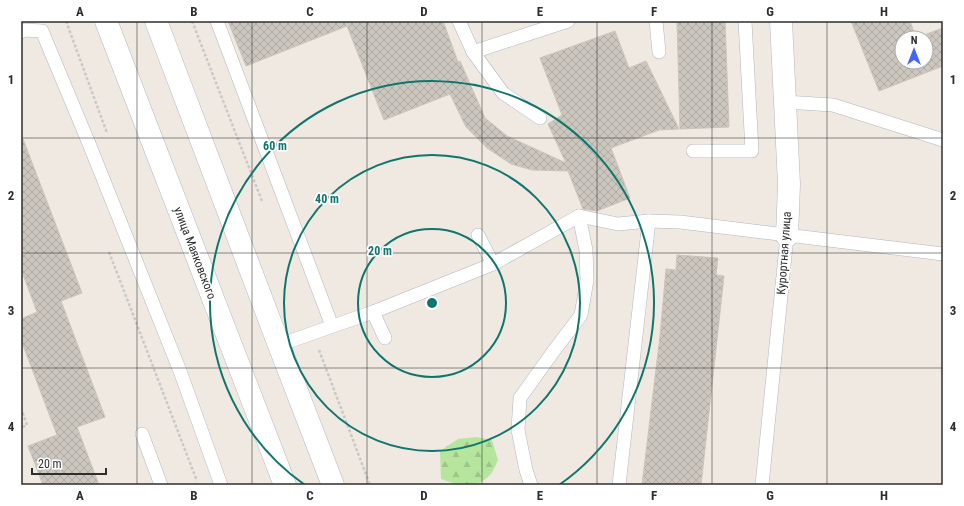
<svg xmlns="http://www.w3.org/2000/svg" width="964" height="506" font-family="'Roboto Condensed',sans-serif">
	<defs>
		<pattern id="forest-firs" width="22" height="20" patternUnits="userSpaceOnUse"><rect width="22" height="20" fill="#b6e59e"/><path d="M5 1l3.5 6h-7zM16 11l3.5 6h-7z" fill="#9dc588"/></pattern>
		<pattern id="building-cross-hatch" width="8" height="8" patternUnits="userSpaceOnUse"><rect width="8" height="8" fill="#cbc7bf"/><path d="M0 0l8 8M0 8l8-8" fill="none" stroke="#afaba4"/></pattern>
	</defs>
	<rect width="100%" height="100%" fill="#efe9e1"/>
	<!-- forest -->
	<path fill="url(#forest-firs)" d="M 476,437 L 492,440 L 498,460 C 495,466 493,473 488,477 C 474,490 457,485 441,479 L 440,451 L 458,439 Z"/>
	<!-- building -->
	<g fill="url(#building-cross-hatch)" stroke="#cbc5ba" fill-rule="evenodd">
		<polygon points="228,21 443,21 458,62 460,61 485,118 507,136 566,163 548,124 562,115 540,58 615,31 629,68 646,61 679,129 659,130 611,148 630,198 597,211 583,209 568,171 532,170 511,164 487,148 466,127 450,94 384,120 347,26 246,66"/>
		<polygon points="677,21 725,21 729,127 680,129"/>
		<path d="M 851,21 L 910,21 L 916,38 L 943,28 L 943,66 L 879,91 ZM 902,38 L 926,38 L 926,62 L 902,62 Z"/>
		<polygon points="23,139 82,293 61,301 105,417 77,427 99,485 43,485 28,446 57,435 21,340 21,319 37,312 21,269 21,140"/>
		<polygon points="677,255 718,258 716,275 724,276 701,485 642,485 660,336 666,269 676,270"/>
	</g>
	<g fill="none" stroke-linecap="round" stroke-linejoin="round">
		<!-- lane casing -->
		<g stroke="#b4b7c1" stroke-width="14">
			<g id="lane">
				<polyline points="217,21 332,326"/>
				<polyline points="459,21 473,52 503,93 540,118"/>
				<polyline points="656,21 659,52"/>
				<polyline points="21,32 25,30 42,31 90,146 180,371 221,485"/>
				<polyline points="473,52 568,21"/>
				<polyline points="784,102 833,105 943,140"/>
				<polyline points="693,151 752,151 745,21"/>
				<polyline points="478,235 493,264"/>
				<polyline points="373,312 385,338"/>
				<polyline points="279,345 373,312 493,264 579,216 618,224 649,221 680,222 943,254"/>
				<polyline points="142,434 161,485"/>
				<polyline points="531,485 526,470 518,430 520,398 553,352 581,315 587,280 586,250 579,216"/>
				<polyline points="619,485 649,221"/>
				<polyline points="762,485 787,236"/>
			</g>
		</g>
		<!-- street casing -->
		<g stroke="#b4b7c1" stroke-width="23">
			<polyline id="street" points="781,21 789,184 787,236"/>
		</g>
		<!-- secondary casing -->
		<g stroke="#b4b7c1" stroke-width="23">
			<g id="secondary">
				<polyline points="106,21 285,485"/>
				<polyline points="156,21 279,345 333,485"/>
			</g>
		</g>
		<!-- path -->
		<g stroke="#c9c9c9" stroke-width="2.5" stroke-dasharray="3 2" stroke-linecap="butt">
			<polyline points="66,21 107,133"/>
			<polyline points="192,21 262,201"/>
			<polyline points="109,252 197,481"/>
			<polyline points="319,350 370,485"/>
			<polyline points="21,408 27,425 21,428"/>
		</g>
		<!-- lane -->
		<use href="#lane" stroke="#fff" stroke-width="13"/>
		<!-- street -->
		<use href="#street" stroke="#fff" stroke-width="22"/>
		<!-- secondary -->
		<use href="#secondary" stroke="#fff" stroke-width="22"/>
	</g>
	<!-- grid -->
	<path fill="none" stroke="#2e2e2e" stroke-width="1" stroke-opacity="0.55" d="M 137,21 L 137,485M 252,21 L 252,485M 367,21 L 367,485M 482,21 L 482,485M 597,21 L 597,485M 712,21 L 712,485M 827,21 L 827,485M 21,138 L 943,138M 21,253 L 943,253M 21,368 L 943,368"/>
	<!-- distance rings -->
	<g fill="none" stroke="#0f766e" stroke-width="2">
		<circle cx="432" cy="303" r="74"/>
		<circle cx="432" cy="303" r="148"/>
		<path d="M305 485A222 222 0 1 1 559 485"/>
	</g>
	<g text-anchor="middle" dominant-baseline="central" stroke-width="3.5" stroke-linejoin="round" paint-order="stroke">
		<!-- street labels -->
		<g font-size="12" fill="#2e2e2e" stroke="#fff">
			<text transform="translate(195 253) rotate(69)">улица Маяковского</text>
			<text transform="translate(784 253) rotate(-86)">Курортная улица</text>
		</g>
	</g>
	<circle cx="432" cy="303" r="6" fill="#0f766e" stroke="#fff" stroke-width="2"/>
	<g font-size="12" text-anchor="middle" font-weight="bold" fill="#0f766e" stroke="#fff" stroke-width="3.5" stroke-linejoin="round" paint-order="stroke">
		<text x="275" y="150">60 m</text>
		<text x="327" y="203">40 m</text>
		<text x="380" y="255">20 m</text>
	</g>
	<!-- border -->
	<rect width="964" height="506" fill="none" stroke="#ffffff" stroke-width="44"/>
	<!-- north arrow -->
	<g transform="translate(914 50)"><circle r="19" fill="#ffffff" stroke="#ababab"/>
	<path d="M0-3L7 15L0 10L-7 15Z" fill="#4264fb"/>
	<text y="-6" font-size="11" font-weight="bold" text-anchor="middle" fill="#2e2e2e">N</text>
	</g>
	<!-- scale -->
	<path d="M32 468v6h74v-6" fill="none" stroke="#2e2e2e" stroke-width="2"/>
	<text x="38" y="468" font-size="12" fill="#2e2e2e" stroke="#ffffff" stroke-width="3" paint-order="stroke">20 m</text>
	<rect x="22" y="22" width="920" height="462" fill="none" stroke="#2e2e2e" stroke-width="1.5"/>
	<g font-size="13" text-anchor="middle" font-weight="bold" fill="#2e2e2e">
		<text x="80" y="16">A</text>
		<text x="194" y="16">B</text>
		<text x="310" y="16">C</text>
		<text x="424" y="16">D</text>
		<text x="540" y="16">E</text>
		<text x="654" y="16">F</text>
		<text x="770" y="16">G</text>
		<text x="884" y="16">H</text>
		<text x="11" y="84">1</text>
		<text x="953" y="84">1</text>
		<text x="11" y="200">2</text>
		<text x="953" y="200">2</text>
		<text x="11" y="315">3</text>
		<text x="953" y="315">3</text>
		<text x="11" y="431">4</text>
		<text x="953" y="431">4</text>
		<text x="80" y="500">A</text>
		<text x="194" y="500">B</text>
		<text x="310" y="500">C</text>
		<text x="424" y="500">D</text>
		<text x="540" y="500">E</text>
		<text x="654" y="500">F</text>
		<text x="770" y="500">G</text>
		<text x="884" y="500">H</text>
	</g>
</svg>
